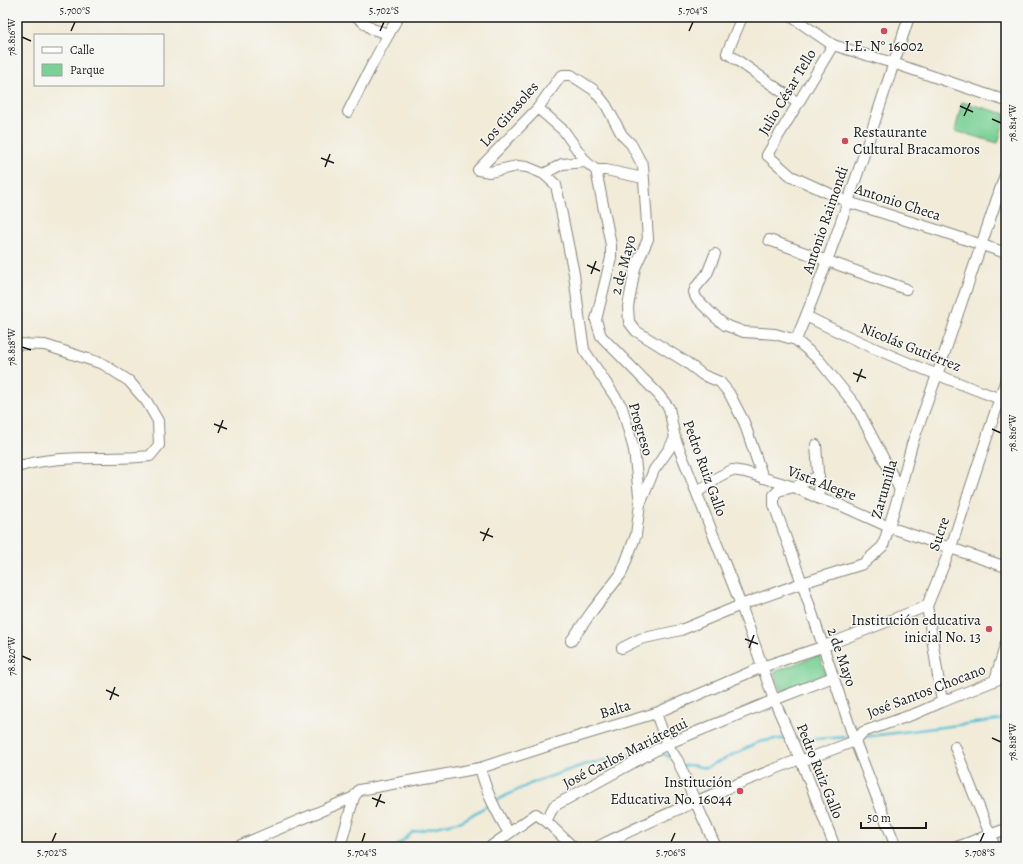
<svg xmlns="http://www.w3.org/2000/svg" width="1023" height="864" viewBox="0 0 1023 864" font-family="Alegreya,serif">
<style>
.green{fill:#7ad196;stroke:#4b7659}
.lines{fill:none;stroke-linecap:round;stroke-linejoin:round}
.stream{stroke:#56bfd3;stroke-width:2.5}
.minor-casing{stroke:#86847a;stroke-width:12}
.minor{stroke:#fff;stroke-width:10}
.ticks{fill:none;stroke:#1c1c1c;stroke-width:1.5}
.poi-dot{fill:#d1495b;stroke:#f6f6f2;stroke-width:1.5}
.labels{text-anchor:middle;stroke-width:3;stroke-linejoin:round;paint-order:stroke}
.poi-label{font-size:15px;fill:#1c1c1c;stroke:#f6f6f2;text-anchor:end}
.street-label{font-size:15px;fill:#1c1c1c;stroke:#f6f6f2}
.neatline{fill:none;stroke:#1c1c1c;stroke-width:1.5}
.ticks-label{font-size:10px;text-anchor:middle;fill:#1c1c1c}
</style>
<rect width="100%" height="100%" fill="#f6f6f2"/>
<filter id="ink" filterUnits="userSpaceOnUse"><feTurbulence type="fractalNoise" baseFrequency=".025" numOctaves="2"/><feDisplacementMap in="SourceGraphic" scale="8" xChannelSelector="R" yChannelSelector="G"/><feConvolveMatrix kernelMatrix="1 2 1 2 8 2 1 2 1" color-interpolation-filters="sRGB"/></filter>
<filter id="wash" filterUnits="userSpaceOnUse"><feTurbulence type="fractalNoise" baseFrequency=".012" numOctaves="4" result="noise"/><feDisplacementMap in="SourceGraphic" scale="16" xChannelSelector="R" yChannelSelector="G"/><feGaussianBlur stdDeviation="0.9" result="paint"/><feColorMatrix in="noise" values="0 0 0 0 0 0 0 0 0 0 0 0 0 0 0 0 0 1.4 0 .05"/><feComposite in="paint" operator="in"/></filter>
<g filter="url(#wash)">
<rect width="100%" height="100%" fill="#f1ebd8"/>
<g class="green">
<polygon points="962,102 1006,114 998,143 955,131"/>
<polygon points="819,655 826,675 781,692 774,672"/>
</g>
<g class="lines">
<g class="stream">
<polyline points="863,737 1006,719"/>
<polyline points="795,740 850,737"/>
<polyline points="658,752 668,756 671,759"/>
<polyline points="682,766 691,765 706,768 759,742 775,739 788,739"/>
<polyline points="495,801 532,783 583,765 643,752"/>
<polyline points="397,847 400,843 413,832 462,821 490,804"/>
</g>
</g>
</g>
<g filter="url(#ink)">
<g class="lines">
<g class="minor-casing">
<g id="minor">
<polyline points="357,17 372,29 389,34"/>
<polyline points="742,17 727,53 798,103"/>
<polyline points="792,17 833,45 893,63 1006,101"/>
<polyline points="833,45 767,155 791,176 848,202 937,230 1006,253"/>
<polyline points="538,108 564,131 586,162 596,170 611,245 611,258 596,320 601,336 658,394 669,408 675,438 741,605 774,700 804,768 835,847"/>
<polyline points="348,112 374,61 398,17"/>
<polyline points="586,162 562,164 544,174 527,167 517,166 490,172 478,170 538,108 560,77 563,75 571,75 594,90 606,105 622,135 631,144 643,166 648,239 635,268 628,307 629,322 636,331 686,362 703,375 720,382 729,393 744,422 763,478"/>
<polyline points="596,170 606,170 643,178"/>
<polyline points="544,174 556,185 574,274 579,316 584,350 622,407 634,450 640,504 636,535 621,574 593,610 571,641"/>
<polyline points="769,240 906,289"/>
<polyline points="715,254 707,274 696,287 694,292 696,298 715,317 725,325 744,332 775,334 796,340 819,360 856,406 900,490"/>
<path d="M806 316C871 349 938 376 1006 401"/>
<path d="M796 340C840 235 873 125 909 17"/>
<path d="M17 344 45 345 103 364 129 381 147 402 158 421 159 445 150 456C106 461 60 453 17 467"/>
<polyline points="816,445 820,499"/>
<polyline points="819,476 794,487 778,491 774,495 774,505 802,583 853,736 896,847"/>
<polyline points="698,492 718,477 732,470 745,472 794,487 820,499 840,505 889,527 1006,567"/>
<polyline points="641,502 654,470 669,449 675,438"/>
<polyline points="622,648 640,639 681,630 741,605 802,583 863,564 883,546 900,490 912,444 937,375 1006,172"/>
<polyline points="995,680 1006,643"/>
<polyline points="942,702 927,606 951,547 1006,379"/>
<polyline points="656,713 667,744 678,761 695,801 716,847"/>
<polyline points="955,747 995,847"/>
<path d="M480 768C487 793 495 810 509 833"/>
<polyline points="546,821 573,847"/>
<polyline points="236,847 354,797"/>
<polyline points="340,847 354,797 359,790 480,768 560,742 656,713 762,667 822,647 927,606"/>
<polyline points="490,847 536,814 546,821 554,806 667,744 774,700 833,677"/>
<path d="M597 847C663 814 731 786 800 759H807L855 741 863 732 917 713 942 702 1006 676"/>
<polyline points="957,847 1006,829"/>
</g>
</g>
<use href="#minor" class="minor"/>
</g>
</g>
<path class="ticks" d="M71 31 75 22M380 31 384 22M689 31 693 22M22 37 31 41M960 106 973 112M964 116 970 103M992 119 1001 123M321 158 334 163M325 167 330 154M587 265 600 271M591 274 596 261M22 347 31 350M853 373 866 378M857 382 862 369M214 424 227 429M992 429 1001 433M218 433 223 420M480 532 493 537M483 541 489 528M745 639 758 644M749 648 754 635M22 656 31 660M106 690 119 696M110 700 115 687M992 738 1001 742M372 798 385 803M376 807 381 794M52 842 56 833M362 842 365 833M671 842 675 833M980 842 984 833"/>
<g class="poi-dot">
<circle cx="884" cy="31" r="4"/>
<circle cx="845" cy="141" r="4"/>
<circle cx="989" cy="629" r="4"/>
<circle cx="740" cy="791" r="4"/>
</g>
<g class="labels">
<g class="poi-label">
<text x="884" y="51" text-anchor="middle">I.E. N° 16002</text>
<text x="853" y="137" text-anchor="start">Restaurante<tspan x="853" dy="17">Cultural Bracamoros</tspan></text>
<text x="981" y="625">Institución educativa<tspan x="981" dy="17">inicial No. 13</tspan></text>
<text x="732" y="787">Institución<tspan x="732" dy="17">Educativa No. 16044</tspan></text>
</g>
<g class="street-label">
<text transform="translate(787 92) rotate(-59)" y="5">Julio César Tello</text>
<text transform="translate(509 114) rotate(-49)" y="5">Los Girasoles</text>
<text transform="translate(898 202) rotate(18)" y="5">Antonio Checa</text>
<text transform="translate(825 220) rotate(-71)" y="5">Antonio Raimondi</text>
<text transform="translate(623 265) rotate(-75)" y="5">2 de Mayo</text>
<text transform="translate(911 347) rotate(22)" y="5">Nicolás Gutiérrez</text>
<text transform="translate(641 429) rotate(74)" y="5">Progreso</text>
<text transform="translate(705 468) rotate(70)" y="5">Pedro Ruiz Gallo</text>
<text transform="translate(822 483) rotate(21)" y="5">Vista Alegre</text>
<text transform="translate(884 489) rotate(-74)" y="5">Zarumilla</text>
<text transform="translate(939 534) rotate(-71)" y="5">Sucre</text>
<text transform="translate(842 657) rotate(71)" y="5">2 de Mayo</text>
<text transform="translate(926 691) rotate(-21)" y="5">José Santos Chocano</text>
<text transform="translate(615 709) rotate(-17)" y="5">Balta</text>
<text transform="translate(625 753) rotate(-27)" y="5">José Carlos Mariátegui</text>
<text transform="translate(820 771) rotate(68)" y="5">Pedro Ruiz Gallo</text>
</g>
</g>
<rect width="1023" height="864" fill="none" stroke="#f6f6f2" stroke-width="44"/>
<rect x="34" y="34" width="130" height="52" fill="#f6f6f2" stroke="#9f9f9c"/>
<rect x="42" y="47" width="20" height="6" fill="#ffffff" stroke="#9f9f9c"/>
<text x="70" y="54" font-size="12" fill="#1c1c1c">Calle</text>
<rect x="42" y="64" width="20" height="12" fill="#7ad196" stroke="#9f9f9c"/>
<text x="70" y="74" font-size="12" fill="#1c1c1c">Parque</text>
<path d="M861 822v6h65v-6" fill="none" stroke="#1c1c1c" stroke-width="2"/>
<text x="867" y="822" font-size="12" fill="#1c1c1c" stroke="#f6f6f2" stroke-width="3" paint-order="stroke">50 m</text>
<rect x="22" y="22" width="979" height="820" class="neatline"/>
<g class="ticks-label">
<text x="75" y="14">5.700°S</text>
<text x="384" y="14">5.702°S</text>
<text x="693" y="14">5.704°S</text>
<text transform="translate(11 37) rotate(-90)" y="4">78.816°W</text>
<text transform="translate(1012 123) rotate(-90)" y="4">78.814°W</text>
<text transform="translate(11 347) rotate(-90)" y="4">78.818°W</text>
<text transform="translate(1012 433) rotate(-90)" y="4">78.816°W</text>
<text transform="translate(11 656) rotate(-90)" y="4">78.820°W</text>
<text transform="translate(1012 742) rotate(-90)" y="4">78.818°W</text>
<text x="52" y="856">5.702°S</text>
<text x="362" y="856">5.704°S</text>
<text x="671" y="856">5.706°S</text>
<text x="980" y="856">5.708°S</text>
</g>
</svg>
